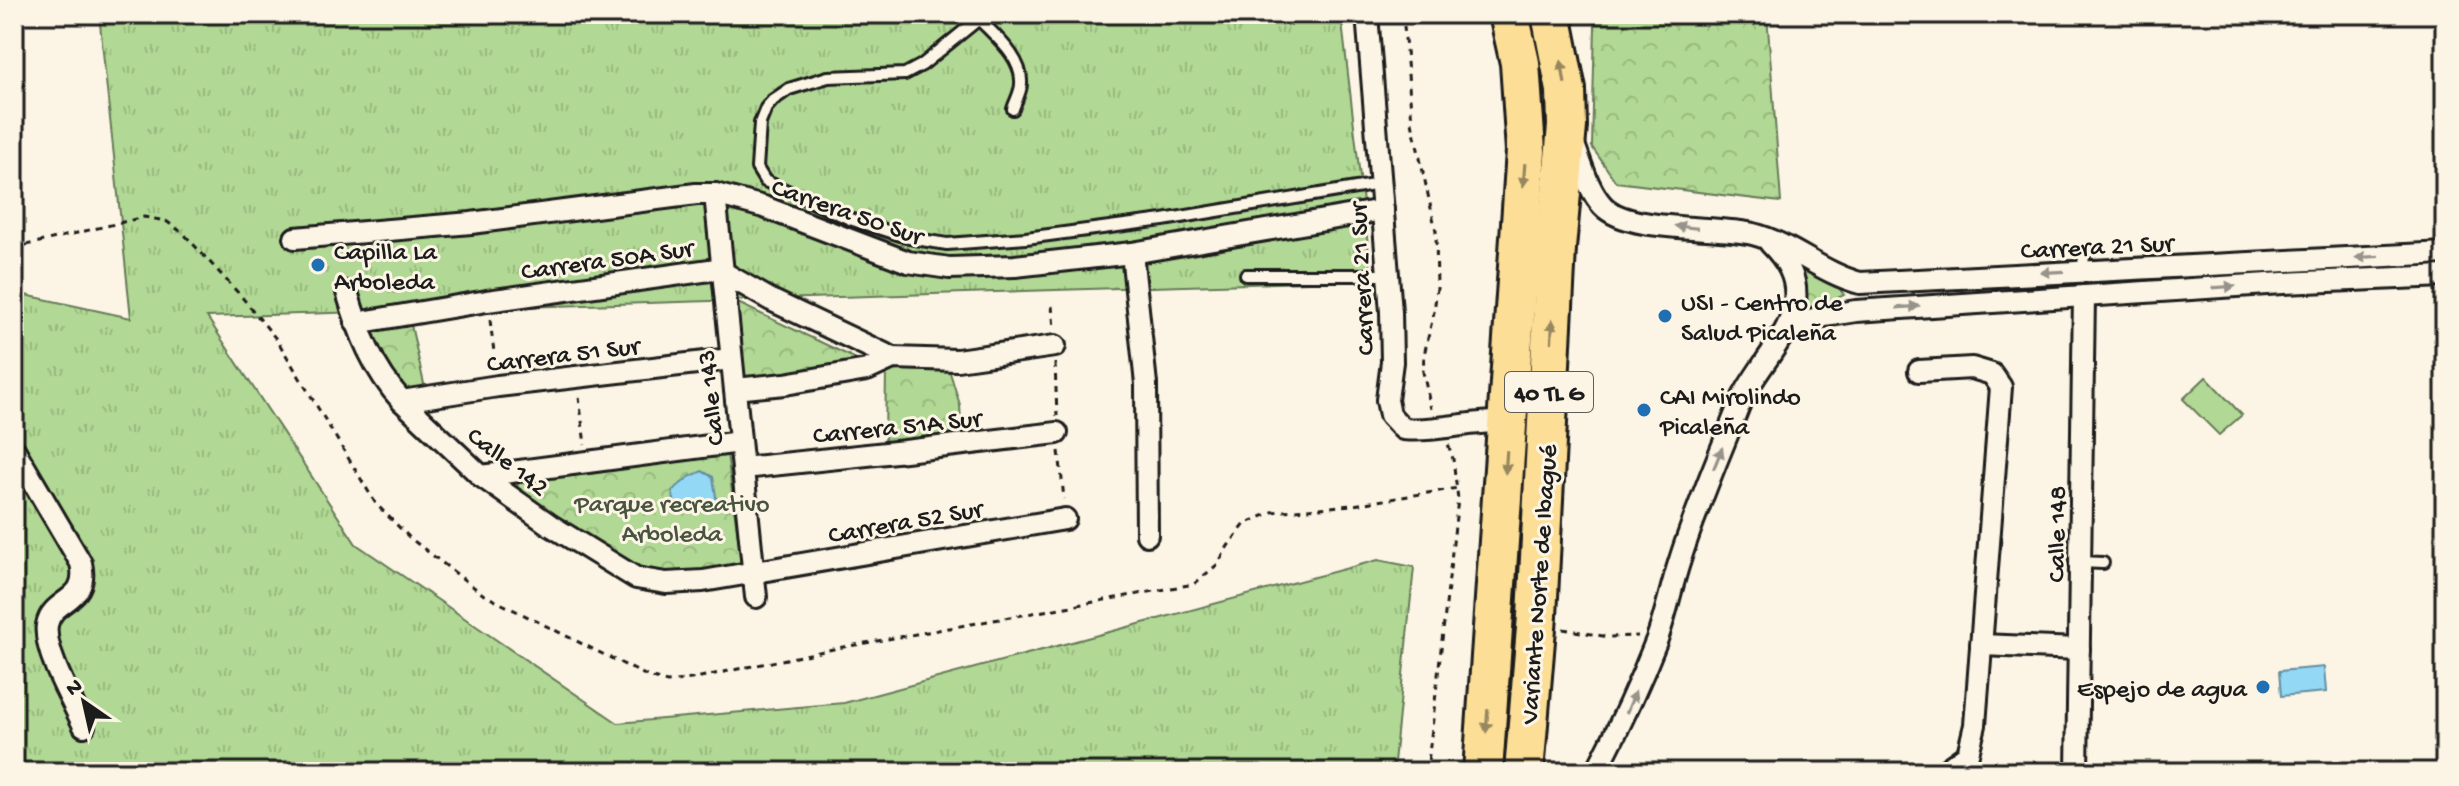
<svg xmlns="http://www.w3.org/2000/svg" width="2459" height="786" viewBox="0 0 2459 786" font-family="'Gochi Hand',sans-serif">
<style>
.grass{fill:url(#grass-tufts);stroke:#667a58;stroke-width:2}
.forest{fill:url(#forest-crowns);stroke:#667a58;stroke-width:2}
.pitch{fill:#b1d894;stroke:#667a58;stroke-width:2}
.water{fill:#93d8f5;stroke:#638d9e;stroke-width:2}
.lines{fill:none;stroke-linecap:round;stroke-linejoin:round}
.lane-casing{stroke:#1c1c1c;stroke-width:16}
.street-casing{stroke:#1c1c1c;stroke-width:26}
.highway-casing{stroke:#1c1c1c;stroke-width:44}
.path{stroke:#1c1c1c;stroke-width:3;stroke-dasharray:6 6;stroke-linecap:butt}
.lane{stroke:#fcf5e5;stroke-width:10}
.street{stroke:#fcf5e5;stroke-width:20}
.highway{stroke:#fcde96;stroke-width:38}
.oneway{fill:#97875f}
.oneway2{fill:#97938b}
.poi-dot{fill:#1f6fb2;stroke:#fcf5e5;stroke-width:3}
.labels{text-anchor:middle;stroke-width:6;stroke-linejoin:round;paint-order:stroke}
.shield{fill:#fcf5e5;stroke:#5f5d58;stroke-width:2}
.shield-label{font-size:24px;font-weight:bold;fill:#1c1c1c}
.street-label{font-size:26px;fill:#1c1c1c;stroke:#fcf5e5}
.poi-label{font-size:26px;fill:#1c1c1c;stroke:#fcf5e5;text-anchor:start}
.park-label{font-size:26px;fill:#495440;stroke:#fcf5e5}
</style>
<defs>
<pattern id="grass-tufts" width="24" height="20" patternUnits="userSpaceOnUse" patternTransform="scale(2)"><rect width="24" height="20" fill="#b1d894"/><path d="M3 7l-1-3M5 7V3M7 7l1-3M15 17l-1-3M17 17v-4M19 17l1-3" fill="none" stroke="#98b97f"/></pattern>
<pattern id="forest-crowns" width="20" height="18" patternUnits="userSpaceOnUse" patternTransform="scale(2)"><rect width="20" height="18" fill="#b1d894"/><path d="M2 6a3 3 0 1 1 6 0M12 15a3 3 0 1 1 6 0" fill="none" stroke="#98b97f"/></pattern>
</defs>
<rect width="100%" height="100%" fill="#fcf5e5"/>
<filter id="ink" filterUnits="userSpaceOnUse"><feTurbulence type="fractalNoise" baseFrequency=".0125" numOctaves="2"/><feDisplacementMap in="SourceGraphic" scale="16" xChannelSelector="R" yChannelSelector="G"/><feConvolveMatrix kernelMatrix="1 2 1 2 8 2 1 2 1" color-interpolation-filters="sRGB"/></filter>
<g filter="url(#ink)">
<polygon class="grass" points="99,14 1341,14 1372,280 207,317 356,544 618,723 844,703 1378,560 1414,567 1393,772 20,772 16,293 131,318"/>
<g class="forest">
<polygon points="1592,14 1767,14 1781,202 1616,182 1592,147 1595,25"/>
<polygon points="1797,264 1836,284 1844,295 1797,318"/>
<polygon points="723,296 869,365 734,381"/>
<polygon points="411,325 426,393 403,392 378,364 369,331"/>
<polygon points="948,366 960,405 962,437 885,444 886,369"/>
<polygon points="727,453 742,569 663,572 630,568 514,496 519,481 590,474"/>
</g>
<polygon class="pitch" points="2206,377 2242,415 2219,435 2183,399"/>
<g class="water">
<polygon points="702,471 713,477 717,503 676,509 672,491 689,477"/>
<polygon points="2324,667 2326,692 2281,696 2279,671"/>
</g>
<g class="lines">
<g class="lane-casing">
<g id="lane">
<polyline points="985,14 922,65 905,74 828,77 789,89 773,100 766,108 760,123 757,168 765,181 850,219 909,238 947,244 1026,238 1163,220 1380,184"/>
<path d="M979 19C995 36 1023 58 1021 84 1021 92 1015 102 1013 109"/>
<polyline points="2083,271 2084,251"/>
<polyline points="1246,275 1388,275"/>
<polyline points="2080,562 2103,563"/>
</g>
</g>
<g class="street-casing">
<g id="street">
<path d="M1367 14 1391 312 1392 362 1387 400 1390 415 1403 429C1439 432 1473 420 1509 422"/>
<path d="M1574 145C1582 165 1588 190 1603 206 1629 233 1716 225 1753 234 1792 244 1821 273 1860 283L2445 253"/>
<polyline points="715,194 756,597"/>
<polyline points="295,238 471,223 696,194 715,194 764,207 908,262 949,268 1015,266 1132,253 1383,210"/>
<polyline points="1132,253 1146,384 1147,535"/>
<path d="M347 292C359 333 373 369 402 401L481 476 550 525 636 578 666 583 703 581 1065 519"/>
<polyline points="356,323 487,301 717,269 771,300 893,358"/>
<polyline points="1780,337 1818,317 1856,311 2283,283 2445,276"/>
<polyline points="1919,371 1972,368 1992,374 2001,387 1975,725 1968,754 1943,772"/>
<polyline points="735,389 785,384 867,370 893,358 957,360 1055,346"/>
<polyline points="402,401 498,386 731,359"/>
<path d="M14 449 81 563C90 603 52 597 47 625 43 651 73 702 84 726"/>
<polyline points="743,468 905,451 1057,433"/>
<polyline points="481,476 740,442"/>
<polyline points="1981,645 2079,649"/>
<path d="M1596 772C1619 728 1639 685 1657 639 1666 614 1671 588 1679 563 1696 508 1719 456 1740 403 1755 369 1789 339 1795 302 1798 277 1786 259 1770 243"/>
<polyline points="2077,772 2084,296"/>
</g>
</g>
<g class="highway-casing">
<g id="highway">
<polyline points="1483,772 1526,151 1520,63 1509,14"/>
<polyline points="1524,772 1537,616 1556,248 1567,126 1566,90 1551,14"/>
</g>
</g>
<g class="path">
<polyline points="1403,14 1412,122 1436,231 1437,288 1434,312 1424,355 1423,372 1431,409"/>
<polyline points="14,248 144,217 166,221 183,233 241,296 277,340 376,504 410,538 484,595 649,677 667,682 691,679 838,648 1194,584 1218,564 1228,546 1245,524 1272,512 1353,505 1458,488"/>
<polyline points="1052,306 1054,328"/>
<polyline points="490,320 496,368"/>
<polyline points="1055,363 1057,416"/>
<polyline points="579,397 585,445"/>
<polyline points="1059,451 1064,499"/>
<polyline points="1563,629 1609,637 1638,636"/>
<polyline points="1427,772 1458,499 1453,459 1448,444"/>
</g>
<use href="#lane" class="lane"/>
<use href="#street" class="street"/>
<use href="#highway" class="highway"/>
</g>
<defs><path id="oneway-solid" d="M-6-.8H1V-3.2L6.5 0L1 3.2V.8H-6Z" transform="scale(2)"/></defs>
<g class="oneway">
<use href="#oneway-solid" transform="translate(1563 72) rotate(-99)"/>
<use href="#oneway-solid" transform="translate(1524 175) rotate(94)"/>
<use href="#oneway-solid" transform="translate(1552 331) rotate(-87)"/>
<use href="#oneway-solid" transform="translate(1506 462) rotate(94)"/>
<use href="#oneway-solid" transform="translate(1487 721) rotate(94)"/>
</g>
<g class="oneway2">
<use href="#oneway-solid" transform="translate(1686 227) rotate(-173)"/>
<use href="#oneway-solid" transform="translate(2367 257) rotate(177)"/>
<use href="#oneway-solid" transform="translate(2052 272) rotate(177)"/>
<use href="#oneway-solid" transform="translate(2224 287) rotate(-4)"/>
<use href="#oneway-solid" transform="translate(1908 307) rotate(-4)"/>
<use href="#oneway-solid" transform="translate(1718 458) rotate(-68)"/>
<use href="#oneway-solid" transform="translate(1631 702) rotate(-67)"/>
</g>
</g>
<g class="poi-dot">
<circle cx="318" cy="265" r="8"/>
<circle cx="1665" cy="316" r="8"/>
<circle cx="1644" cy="410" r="8"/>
<circle cx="2263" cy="687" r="8"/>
</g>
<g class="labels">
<rect class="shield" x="1505" y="372" width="88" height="40" rx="6"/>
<g class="shield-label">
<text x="1549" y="400">40 TL G</text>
</g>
<g class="street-label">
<text transform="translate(848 210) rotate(19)" y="9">Carrera 50 Sur</text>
<text transform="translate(2097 245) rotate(-3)" y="9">Carrera 21 Sur</text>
<text transform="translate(607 258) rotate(-8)" y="9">Carrera 50A Sur</text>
<text transform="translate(1360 279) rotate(-93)" y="9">Carrera 21 Sur</text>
<text transform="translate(563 353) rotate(-7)" y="9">Carrera 51 Sur</text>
<text transform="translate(709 398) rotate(-96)" y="9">Calle 143</text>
<text transform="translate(897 425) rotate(-6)" y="9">Carrera 51A Sur</text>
<text transform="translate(509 460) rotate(38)" y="9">Calle 142</text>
<text transform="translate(905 520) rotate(-10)" y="9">Carrera 52 Sur</text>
<text transform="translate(2055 534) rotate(-89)" y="9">Calle 148</text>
<text transform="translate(1537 584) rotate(-86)" y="9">Variante Norte de Ibagué</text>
</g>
<g class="poi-label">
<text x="334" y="259">Capilla La<tspan x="334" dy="30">Arboleda</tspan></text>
<text x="1681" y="310">USI - Centro de<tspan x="1681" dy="30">Salud Picaleña</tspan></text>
<text x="1660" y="404">CAI Mirolindo<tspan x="1660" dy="30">Picaleña</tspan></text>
<text x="2247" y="696" text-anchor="end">Espejo de agua</text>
</g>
<g class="park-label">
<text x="672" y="511">Parque recreativo<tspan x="672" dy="30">Arboleda</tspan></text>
</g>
</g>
<rect width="2459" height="786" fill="none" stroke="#fcf5e5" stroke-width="48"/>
<rect x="24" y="24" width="2411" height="738" fill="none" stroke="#1c1c1c" stroke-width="3" filter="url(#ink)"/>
<g transform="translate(84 702) rotate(326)" stroke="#fcf5e5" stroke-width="6" paint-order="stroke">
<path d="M0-6L14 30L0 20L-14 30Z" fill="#1c1c1c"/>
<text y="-12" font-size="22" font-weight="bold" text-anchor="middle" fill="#1c1c1c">N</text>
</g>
</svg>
